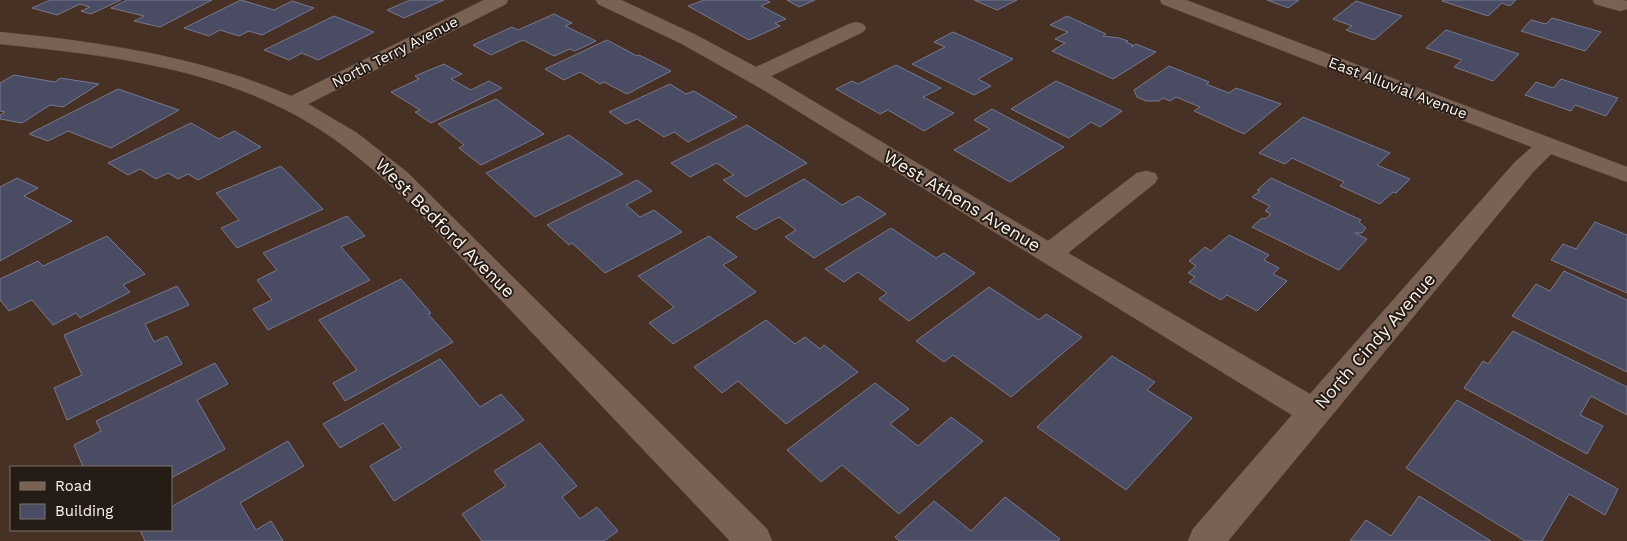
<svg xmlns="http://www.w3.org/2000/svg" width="1627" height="541" viewBox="0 0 1627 541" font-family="'Work Sans',sans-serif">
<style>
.building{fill:#4a4c63;stroke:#767890}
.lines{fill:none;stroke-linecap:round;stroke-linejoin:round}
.minor-casing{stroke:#5e4d42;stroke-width:1}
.minor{fill:#796253;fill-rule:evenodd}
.labels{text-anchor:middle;stroke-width:4;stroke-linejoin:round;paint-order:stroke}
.far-street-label{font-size:15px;fill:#fdf2eb;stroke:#251c16}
.street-label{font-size:18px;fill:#fdf2eb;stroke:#251c16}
</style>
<rect width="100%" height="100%" fill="#463124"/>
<g class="building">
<polygon points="50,0 121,0 91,14 81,11 90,7 80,4 57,15 32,8"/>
<polygon points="127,0 212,0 160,27 134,21 144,16 111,8"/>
<polygon points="241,0 274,10 292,1 314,8 262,35 249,31 239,36 220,30 209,36 184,28"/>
<polygon points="410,0 444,0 404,18 387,10"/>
<polygon points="704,0 765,0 770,2 761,6 786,19 775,23 780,26 749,40 688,6"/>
<polygon points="787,0 815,0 799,7"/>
<polygon points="974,0 1017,0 997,10"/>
<polygon points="1267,0 1299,0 1288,8"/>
<polygon points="1443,0 1516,0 1510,6 1502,3 1488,16 1442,1"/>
<polygon points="1356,1 1402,16 1374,40 1346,30 1352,26 1333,19"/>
<polygon points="554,14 572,23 565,26 596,41 575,51 570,49 554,56 523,40 491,55 473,45 512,27 518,30"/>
<polygon points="334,16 374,32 318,60 302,53 289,60 264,50"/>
<polygon points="1067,16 1106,34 1103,36 1119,38 1128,41 1126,42 1133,45 1131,47 1136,44 1156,52 1113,79 1052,51 1065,43 1055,39 1068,32 1050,25"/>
<polygon points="1552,18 1601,32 1585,51 1521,31 1531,20 1546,24"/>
<polygon points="1446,30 1519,54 1493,81 1454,67 1462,60 1426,48"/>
<polygon points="953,32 1013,59 978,79 991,86 974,95 912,64 945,47 934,42"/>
<polygon points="607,40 637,56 639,55 671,71 627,94 604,82 600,84 580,72 564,80 545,69"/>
<polygon points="444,64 462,74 451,79 471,90 489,81 502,88 431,123 415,112 420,110 391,92 419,79 415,76"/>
<polygon points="896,65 941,88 923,97 954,113 924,131 888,110 880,114 836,89 852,81 858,84"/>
<polygon points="1169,66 1209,82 1206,84 1229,93 1236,88 1281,104 1244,134 1194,111 1200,107 1176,97 1170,101 1163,98 1159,101 1146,101 1137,97 1134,90"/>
<polygon points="14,75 55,82 60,78 99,84 63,107 50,105 22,123 0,119 0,115 5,112 0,111 0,83"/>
<polygon points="1561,79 1618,98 1606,116 1575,105 1571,111 1525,95 1536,82 1553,88"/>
<polygon points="1056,81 1122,111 1100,127 1091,122 1069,138 1011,109"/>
<polygon points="670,84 686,94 694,91 737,117 688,142 674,132 664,137 637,119 626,124 609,112"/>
<polygon points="118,89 179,110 111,148 68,131 48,141 29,134"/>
<polygon points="496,99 544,134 481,165 459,148 464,145 438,124"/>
<polygon points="992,109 1064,147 1010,182 954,150 990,129 974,120"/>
<polygon points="1303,117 1390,153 1377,165 1410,179 1396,193 1393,192 1380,204 1340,186 1344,182 1292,158 1285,164 1259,153"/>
<polygon points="191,123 219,139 234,131 261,147 198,180 188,174 178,179 168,173 156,179 140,169 128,175 108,163"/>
<polygon points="747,125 807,163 746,197 723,180 734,175 717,163 690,177 671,163"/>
<polygon points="569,135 623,174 535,217 486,173"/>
<polygon points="281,166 323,209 237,248 221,228 239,220 216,193"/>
<polygon points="17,178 38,188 24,196 72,221 0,261 0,187"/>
<polygon points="1271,178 1361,220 1359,222 1366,228 1362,233 1355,233 1367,239 1339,270 1252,227 1262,218 1265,219 1271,214 1265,211 1270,206 1252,197 1260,191 1257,190"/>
<polygon points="804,179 842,205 858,196 886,214 814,258 785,237 796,230 779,217 755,230 736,217"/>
<polygon points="637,180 652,191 626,205 640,217 654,210 682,232 605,273 572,243 569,245 547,225"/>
<polygon points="347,216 365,236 341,247 370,280 268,330 253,309 272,300 257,280 277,270 263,253"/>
<polygon points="1595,222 1627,235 1627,293 1551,260 1563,244 1576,249"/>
<polygon points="891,228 936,258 944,253 975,273 909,321 879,299 887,293 858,272 844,282 825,269"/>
<polygon points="1229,235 1269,255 1264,260 1279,268 1273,274 1287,281 1257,311 1227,295 1221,300 1189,282 1195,277 1188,273 1196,266 1189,261 1205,247 1211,251"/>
<polygon points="107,236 145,274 123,285 130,292 80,318 76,313 53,325 32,300 9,311 0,300 0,279 38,261 43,266"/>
<polygon points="709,236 737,257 723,265 756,292 673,344 649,323 674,307 638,276"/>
<polygon points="1564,271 1627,300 1627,372 1512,316 1536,284 1550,291"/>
<polygon points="401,279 431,313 428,314 453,342 345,401 333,383 357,370 319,320"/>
<polygon points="177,286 189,305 145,324 154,342 167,336 182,364 67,420 54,388 82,375 64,335"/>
<polygon points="989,287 1039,320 1046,314 1082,337 1011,397 953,355 944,362 916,341"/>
<polygon points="766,320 795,344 805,337 820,349 824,345 858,372 786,424 738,381 722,393 694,367"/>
<polygon points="1513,331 1627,387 1627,415 1591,396 1580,415 1603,426 1587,454 1464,388 1483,361 1488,364"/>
<polygon points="1112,356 1155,382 1147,390 1192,418 1126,490 1037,427"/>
<polygon points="440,359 480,407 501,394 524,420 394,501 370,466 401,448 383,423 340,448 323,424"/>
<polygon points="215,363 228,384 197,400 225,449 171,478 171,467 83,467 74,445 101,431 96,421"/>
<polygon points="875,383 909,409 890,424 918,446 951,417 983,441 899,514 842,465 821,482 787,450"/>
<polygon points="1457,400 1618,489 1605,515 1569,494 1542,541 1525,541 1406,468"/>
<polygon points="288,441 304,466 240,503 256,530 271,521 283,541 145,541 140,530 171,530 171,507"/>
<polygon points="540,443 577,486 562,497 580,519 597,507 618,531 604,541 482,541 462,514 506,486 494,471"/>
<polygon points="1419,496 1491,541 1350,541 1366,520 1391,536"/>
<polygon points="1005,497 1060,539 1058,541 899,541 895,537 934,501 971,531"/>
</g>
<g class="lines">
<g class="minor-casing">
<g id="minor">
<path d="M484 0H508L506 4 308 104 357 133 407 172 767 529 772 541H730C654 461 578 381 502 301 435 231 373 154 286 110 197 65 97 54 0 44V32C100 42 198 56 291 96Z"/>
<polygon points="596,0 621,0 696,35 756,67 849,24 856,22 863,24 866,28 863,32 771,76 1048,241 1137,173 1146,171 1155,173 1158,178 1155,183 1068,253 1310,394 1515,162 1532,147 1162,4 1160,0 1186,0 1627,167 1627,182 1551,154 1533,172 1228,541 1188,541 1193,529 1292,415 762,89 682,44 598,4"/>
<polygon points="1593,0 1623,0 1627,1 1627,9 1620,11 1595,4"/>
</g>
</g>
<use href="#minor" class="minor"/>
</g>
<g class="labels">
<g class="far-street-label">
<text transform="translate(395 52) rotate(-27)" y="5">North Terry Avenue</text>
<text transform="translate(1398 88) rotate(21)" y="5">East Alluvial Avenue</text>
</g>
<g class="street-label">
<text transform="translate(962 201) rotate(31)" y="6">West Athens Avenue</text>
<text transform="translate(445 228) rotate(45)" y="6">West Bedford Avenue</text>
<text transform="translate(1375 341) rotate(-49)" y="6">North Cindy Avenue</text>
</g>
</g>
<rect x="10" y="466" width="162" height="65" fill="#251c16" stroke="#7b726b"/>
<rect x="20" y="482" width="25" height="8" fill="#796253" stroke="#7b726b"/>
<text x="55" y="491" font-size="15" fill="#fdf2eb">Road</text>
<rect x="20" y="504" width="25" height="15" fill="#4a4c63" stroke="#7b726b"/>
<text x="55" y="516" font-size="15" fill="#fdf2eb">Building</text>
</svg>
